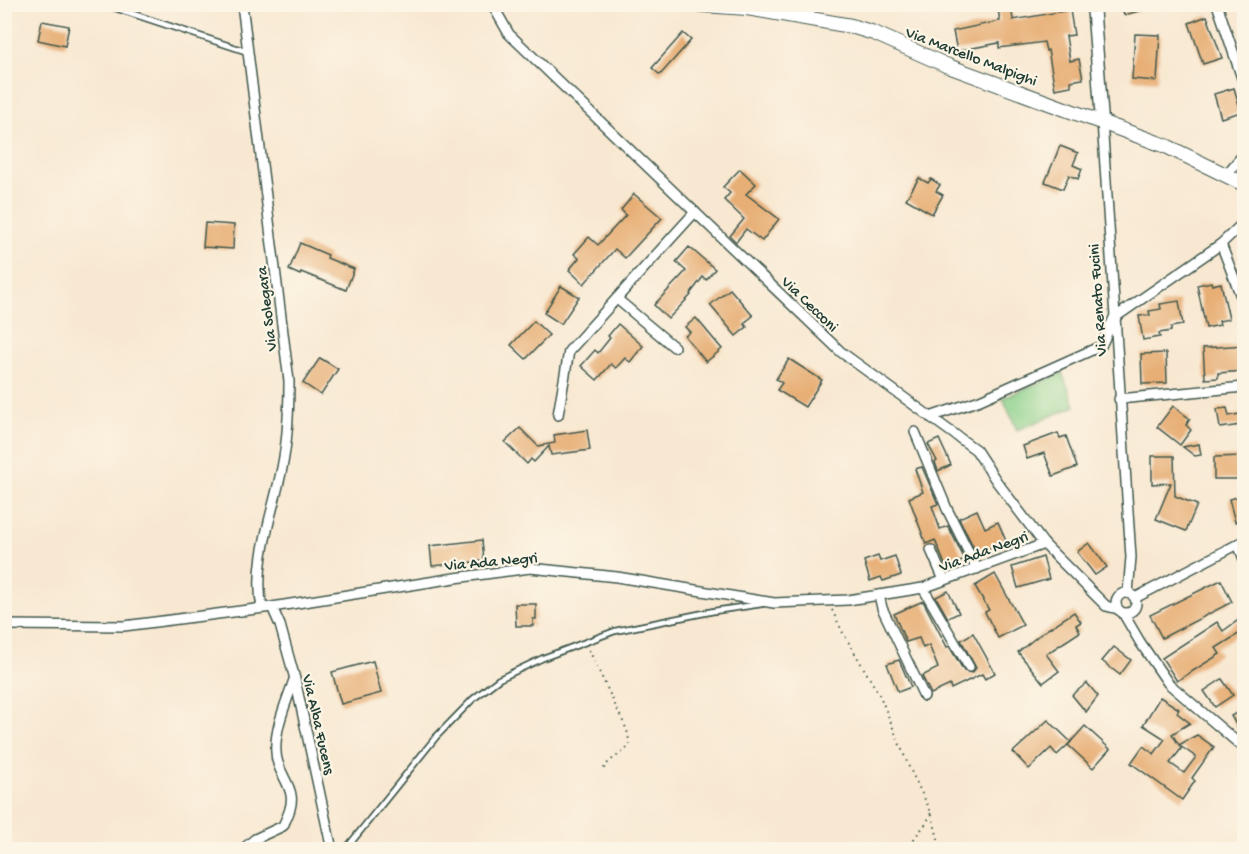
<svg xmlns="http://www.w3.org/2000/svg" width="1249" height="854" viewBox="0 0 1249 854" font-family="'Gochi Hand',sans-serif">
<style>
.park{fill:#89d08a;stroke:#54865f;stroke-width:1.5}
.building{fill:#e7af76;fill-rule:evenodd}
.lines{fill:none;stroke-linecap:round;stroke-linejoin:round}
.service-casing{stroke:#40574c;stroke-width:8}
.minor-casing{stroke:#40574c;stroke-width:12}
.tertiary-casing{stroke:#40574c;stroke-width:15}
.secondary-casing{stroke:#40574c;stroke-width:16}
.path{stroke:#40574c;stroke-width:2;stroke-dasharray:1.5 4.5;stroke-linecap:butt}
.service{stroke:#fff;stroke-width:4.5}
.minor{stroke:#fff;stroke-width:9}
.tertiary{stroke:#fff;stroke-width:12}
.secondary{stroke:#fff;stroke-width:14}
.labels{text-anchor:middle;stroke-width:4.5;stroke-linejoin:round;paint-order:stroke}
.street-label{font-size:16px;fill:#1f3d34;stroke:#fcf5e5}
</style>
<rect width="100%" height="100%" fill="#fcf5e5"/>
<filter id="ink" filterUnits="userSpaceOnUse"><feTurbulence type="fractalNoise" baseFrequency=".0167" numOctaves="2"/><feDisplacementMap in="SourceGraphic" scale="12" xChannelSelector="R" yChannelSelector="G"/><feConvolveMatrix kernelMatrix="1 2 1 2 8 2 1 2 1" color-interpolation-filters="sRGB"/></filter>
<filter id="wash" filterUnits="userSpaceOnUse"><feTurbulence type="fractalNoise" baseFrequency=".008" numOctaves="4" result="noise"/><feDisplacementMap in="SourceGraphic" scale="24" xChannelSelector="R" yChannelSelector="G"/><feGaussianBlur stdDeviation="1.35" result="paint"/><feColorMatrix in="noise" values="0 0 0 0 0 0 0 0 0 0 0 0 0 0 0 0 0 1.4 0 .05"/><feComposite in="paint" operator="in"/></filter>
<g filter="url(#wash)">
<rect width="100%" height="100%" fill="#f8e8d1"/>
<polygon class="park" points="1062,373 1075,406 1017,430 1003,398"/>
<g id="blocks">
<g class="building">
<polygon points="997,4 1011,4 1013,20 1070,10 1074,35 1066,36 1070,61 1079,59 1083,79 1071,81 1071,86 1055,89 1048,50 1046,51 1044,42 999,48 999,43 957,51 953,31 1000,21"/>
<polygon points="1121,4 1151,4 1151,8 1124,15"/>
<polygon points="1207,16 1222,58 1203,64 1189,23"/>
<polygon points="42,21 69,26 65,46 38,40"/>
<polygon points="683,33 691,40 660,75 652,68"/>
<polygon points="1135,34 1160,35 1157,81 1132,79"/>
<polygon points="1234,88 1241,112 1221,118 1214,94"/>
<polygon points="1060,146 1078,153 1073,165 1082,169 1078,179 1069,175 1063,189 1045,182"/>
<polygon points="740,169 756,184 746,194 779,219 762,241 746,229 736,242 730,236 744,219 724,200 730,193 723,187"/>
<polygon points="919,178 928,183 931,179 940,185 936,191 943,195 932,214 906,199"/>
<polygon points="634,194 662,218 625,258 615,249 584,284 569,270 579,258 574,254 589,237 598,245 626,215 621,210"/>
<polygon points="205,223 234,225 233,249 203,247"/>
<polygon points="300,243 328,255 327,258 354,269 346,290 301,272 300,275 289,270"/>
<polygon points="689,247 715,269 706,280 703,277 690,294 691,295 668,319 654,305 686,271 676,262"/>
<polygon points="1211,282 1212,285 1221,283 1229,319 1219,321 1220,325 1206,328 1197,285"/>
<polygon points="561,286 579,297 561,324 544,313"/>
<polygon points="730,289 753,316 744,323 747,327 736,336 710,305"/>
<polygon points="1179,301 1183,325 1171,327 1171,331 1159,333 1160,337 1143,340 1139,316 1150,315 1149,311 1161,309 1160,304"/>
<polygon points="696,318 722,349 706,362 685,336 690,332 685,327"/>
<polygon points="534,321 549,335 526,359 511,345"/>
<polygon points="618,324 643,346 630,362 625,358 616,368 611,364 597,380 581,366 595,350 598,353 610,338 608,336"/>
<polygon points="1245,345 1245,371 1218,373 1218,378 1205,379 1203,348"/>
<polygon points="1166,353 1167,383 1142,384 1141,354"/>
<polygon points="320,358 338,369 321,395 303,383"/>
<polygon points="789,359 822,380 805,407 777,390 782,383 776,379"/>
<polygon points="1173,406 1190,419 1186,425 1191,430 1180,445 1157,427"/>
<polygon points="1227,408 1229,416 1240,414 1241,425 1220,428 1217,409"/>
<polygon points="520,428 538,446 555,443 554,435 587,430 590,450 551,455 549,446 534,462 531,459 527,464 505,442"/>
<polygon points="1058,433 1060,438 1066,436 1077,467 1053,476 1044,453 1027,459 1023,446"/>
<polygon points="939,439 951,465 938,471 935,462 937,461 928,444"/>
<polygon points="1199,444 1201,455 1195,456 1183,447"/>
<polygon points="1152,456 1174,456 1175,496 1197,505 1186,531 1156,519 1171,483 1152,484"/>
<polygon points="1245,456 1245,479 1214,479 1214,457"/>
<polygon points="922,467 938,504 932,506 940,529 948,526 965,560 946,567 935,540 926,544 909,498 923,492 915,469"/>
<polygon points="1245,495 1245,519 1235,522 1229,499"/>
<polygon points="977,510 985,528 998,522 1006,541 977,554 959,518"/>
<polygon points="482,540 484,561 432,566 430,546"/>
<polygon points="1089,543 1107,567 1095,575 1077,552"/>
<polygon points="878,556 880,561 895,556 901,575 883,581 881,577 870,581 864,561"/>
<polygon points="1043,557 1049,579 1018,588 1012,567"/>
<polygon points="995,574 1023,625 998,638 985,612 989,610 975,586"/>
<polygon points="1221,580 1232,602 1162,638 1150,615"/>
<polygon points="948,591 959,613 948,618 936,597"/>
<polygon points="923,601 947,647 949,646 964,671 972,673 976,668 961,640 973,633 995,673 985,679 982,674 951,689 950,685 931,694 922,676 938,668 929,645 923,648 919,638 906,642 894,614"/>
<polygon points="515,604 536,604 536,619 533,619 533,626 516,626"/>
<polygon points="1074,612 1081,622 1076,625 1080,632 1046,654 1059,671 1043,683 1018,652 1043,632"/>
<polygon points="1240,619 1245,630 1216,648 1220,654 1177,681 1162,658 1217,622 1223,631"/>
<polygon points="1114,647 1131,660 1120,675 1102,661"/>
<polygon points="899,660 911,687 898,692 887,664"/>
<polygon points="373,661 381,693 341,704 332,672"/>
<polygon points="1222,679 1233,695 1215,707 1204,691"/>
<polygon points="1087,683 1098,696 1086,712 1072,695"/>
<path d="M1160 697 1179 709 1177 713 1190 723 1172 734 1179 745 1197 735 1214 747 1192 778 1195 781 1182 800 1131 763 1143 746 1154 754 1165 739 1143 725ZM1180 746 1196 757 1184 773 1170 763 1181 749Z"/>
<polygon points="1245,708 1245,724 1238,728 1231,716"/>
<polygon points="1048,720 1071,742 1057,755 1051,748 1029,769 1013,752"/>
<polygon points="1085,726 1110,749 1093,768 1068,745"/>
</g>
</g>
</g>
<g filter="url(#ink)">
<use href="#blocks" fill-opacity="0" stroke="#40574c" stroke-width="1.5"/>
<g class="lines">
<g class="service-casing">
<g id="service">
<polyline points="103,4 248,52"/>
<polyline points="345,850 436,737 473,699 499,679 543,658 615,631 714,611 762,604"/>
</g>
</g>
<g class="minor-casing">
<g id="minor">
<path d="M242 4 289 381C289 410 288 439 282 468 273 513 253 562 262 608"/>
<polyline points="492,4 509,34 841,352 976,450 997,482 1044,544 1106,606 1118,609"/>
<polyline points="1217,4 1244,84"/>
<polyline points="1102,121 1131,557 1128,593"/>
<polyline points="1225,176 1244,154"/>
<polyline points="1221,244 1244,304"/>
<polyline points="617,299 674,347"/>
<polyline points="1119,399 1244,387"/>
<polyline points="558,415 569,351 695,212"/>
<polyline points="930,417 980,400 1101,346 1114,318 1221,244 1244,222"/>
<polyline points="915,432 947,509 977,569"/>
<polyline points="1238,544 1244,559"/>
<polyline points="931,550 944,580"/>
<polyline points="923,588 969,667"/>
<circle cx="1126" cy="603" r="10"/>
<polyline points="879,595 882,608 924,696"/>
<polyline points="1135,598 1244,541"/>
<polyline points="272,607 280,625 295,679 332,850"/>
<polyline points="1123,613 1140,642 1168,683 1244,748"/>
<polyline points="4,625 124,626 272,607 455,578 530,568 617,577 774,603 848,600 923,588 1044,544"/>
<path d="M242 850 255 839 283 826C287 817 293 806 291 795 289 781 276 769 276 752 274 730 287 700 294 680"/>
</g>
</g>
<g class="tertiary-casing">
<polyline id="tertiary" points="1093,4 1102,121"/>
</g>
<g class="secondary-casing">
<polyline id="secondary" points="688,4 747,8 851,26 874,33 948,66 1166,146 1244,184"/>
</g>
<g class="path">
<polyline points="832,610 842,631 880,696 909,767 931,812 941,850"/>
<path d="M589 650 627 730 630 745C620 757 611 756 603 770"/>
<path d="M908 850C914 834 927 827 931 812"/>
</g>
<use href="#service" class="service"/>
<use href="#minor" class="minor"/>
<use href="#tertiary" class="tertiary"/>
<use href="#secondary" class="secondary"/>
</g>
</g>
<g class="labels">
<g class="street-label">
<text transform="translate(972 55) rotate(21)" y="6">Via Marcello Malpighi</text>
<text transform="translate(1096 300) rotate(-94)" y="6">Via Renato Fucini</text>
<text transform="translate(811 303) rotate(44)" y="6">Via Cecconi</text>
<text transform="translate(265 309) rotate(-97)" y="6">Via Solegara</text>
<text transform="translate(983 550) rotate(-20)" y="6">Via Ada Negri</text>
<text transform="translate(491 560) rotate(-5)" y="6">Via Ada Negri</text>
<text transform="translate(320 724) rotate(77)" y="6">Via Alba Fucens</text>
</g>
</g>
<rect width="1249" height="854" fill="none" stroke="#fcf5e5" stroke-width="24"/>
</svg>
